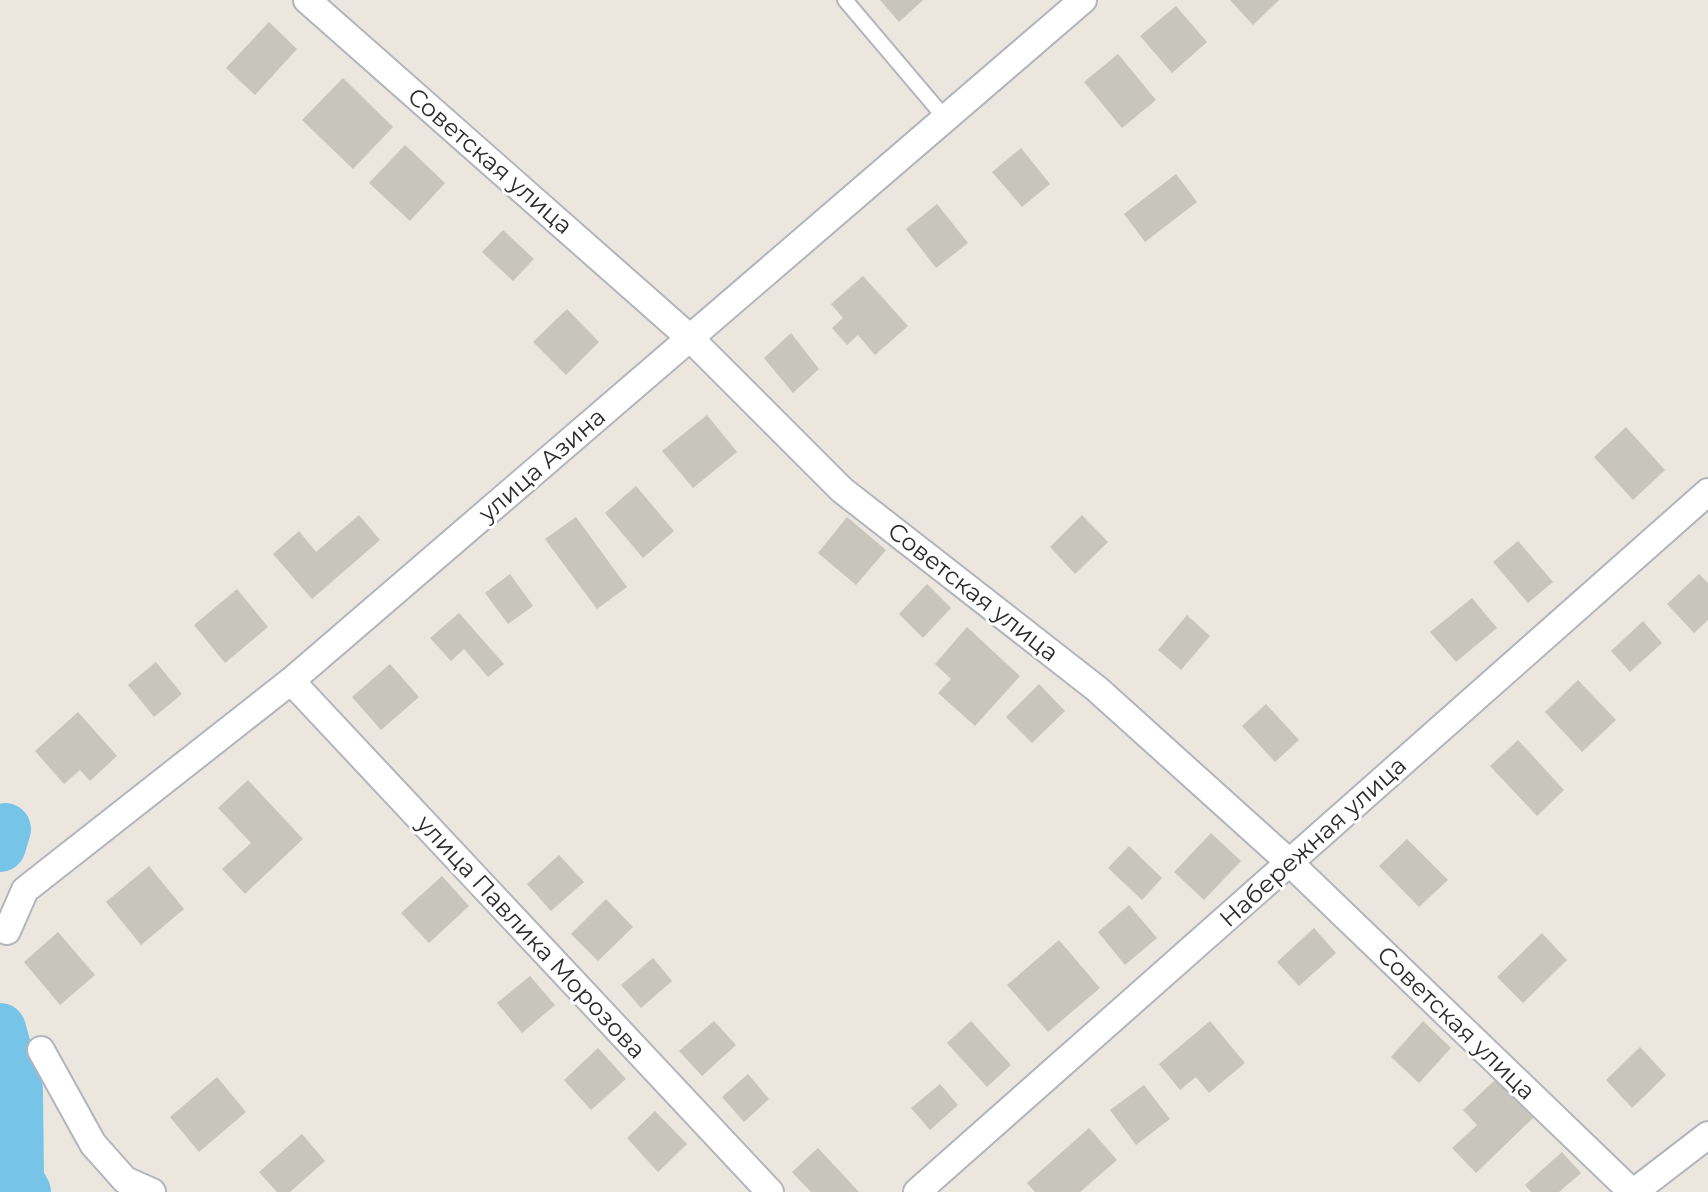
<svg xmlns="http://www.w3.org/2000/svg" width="1708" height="1192" viewBox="0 0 1708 1192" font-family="Montserrat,sans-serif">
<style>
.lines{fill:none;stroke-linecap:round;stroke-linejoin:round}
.river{stroke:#77c4e9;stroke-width:52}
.building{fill:#c8c5bd}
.lane-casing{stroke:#b2b4be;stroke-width:18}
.street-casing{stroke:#b2b4be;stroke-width:30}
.lane{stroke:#fff;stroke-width:14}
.street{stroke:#fff;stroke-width:26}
.labels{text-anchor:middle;stroke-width:6;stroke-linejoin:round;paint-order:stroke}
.street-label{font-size:24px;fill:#2b2b2b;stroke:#fff}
</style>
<rect width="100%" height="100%" fill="#ece7de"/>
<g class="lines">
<g class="river">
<polyline points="0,846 5,829"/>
<polyline points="0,1029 17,1090 18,1179 25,1192"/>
</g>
</g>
<g class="building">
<polygon points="880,0 923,0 899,22"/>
<polygon points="1230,0 1279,0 1253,25"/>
<polygon points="1176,6 1207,42 1172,73 1140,36"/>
<polygon points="269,22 297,49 255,95 226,68"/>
<polygon points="1118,54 1156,100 1122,128 1084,82"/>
<polygon points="343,78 393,127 353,169 302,120"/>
<polygon points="405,145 445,183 410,221 369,183"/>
<polygon points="1021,148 1050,184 1022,207 992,172"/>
<polygon points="1176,174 1197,202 1145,242 1124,214"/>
<polygon points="937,204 968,243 936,268 906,229"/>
<polygon points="503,230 534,259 513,281 482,252"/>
<polygon points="863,276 908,326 875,355 858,335 847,345 832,328 843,318 831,304"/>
<polygon points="567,309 599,342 566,375 533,342"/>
<polygon points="791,333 819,369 793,393 764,358"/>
<polygon points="707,415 737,452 693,488 662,451"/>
<polygon points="1626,427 1665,470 1633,500 1594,457"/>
<polygon points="636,486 674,531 643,558 605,513"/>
<polygon points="359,515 380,540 312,599 273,554 299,531 316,552"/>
<polygon points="1082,515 1108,542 1075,574 1050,547"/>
<polygon points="576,517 627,587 597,609 545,539"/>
<polygon points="847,517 886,550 856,585 818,553"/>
<polygon points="1518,541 1553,582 1528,603 1493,562"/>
<polygon points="510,574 533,606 508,624 485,593"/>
<polygon points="1699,574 1708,583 1708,620 1694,633 1667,604"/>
<polygon points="927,584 951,608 923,638 899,614"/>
<polygon points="237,589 268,627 225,663 194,625"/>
<polygon points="1472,598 1497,628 1456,662 1430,632"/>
<polygon points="459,613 504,664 488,677 464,649 451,661 430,638"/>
<polygon points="1187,615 1210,636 1181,670 1158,650"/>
<polygon points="1643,621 1662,643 1630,672 1611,651"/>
<polygon points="967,627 1020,676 975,726 938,693 951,679 935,664"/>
<polygon points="156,662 182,694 154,717 128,685"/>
<polygon points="390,664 419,697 381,730 352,697"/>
<polygon points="1578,680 1616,720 1582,752 1545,712"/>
<polygon points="1039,684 1065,711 1032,743 1006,717"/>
<polygon points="1266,704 1299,740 1275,762 1242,726"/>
<polygon points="78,712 117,756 90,781 80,770 64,784 35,751"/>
<polygon points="1518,740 1564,790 1537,816 1490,766"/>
<polygon points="248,780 303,839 245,894 222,869 251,843 218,808"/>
<polygon points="1211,833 1241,861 1204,900 1174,872"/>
<polygon points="1407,839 1448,880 1419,907 1379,866"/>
<polygon points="1129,846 1162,878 1142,900 1108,868"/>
<polygon points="559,855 584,882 551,911 527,884"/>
<polygon points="149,866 184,909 141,945 106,902"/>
<polygon points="442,876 469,906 429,943 401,913"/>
<polygon points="606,899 633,927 598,961 571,934"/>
<polygon points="1129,905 1157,938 1125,965 1098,932"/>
<polygon points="1314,928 1336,953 1299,986 1277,962"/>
<polygon points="58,932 95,975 60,1005 24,962"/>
<polygon points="1542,933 1567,960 1523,1003 1497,977"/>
<polygon points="1059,940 1100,988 1048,1032 1007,985"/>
<polygon points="653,958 672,981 641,1008 621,985"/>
<polygon points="530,976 555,1005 522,1033 497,1003"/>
<polygon points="714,1021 736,1045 702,1076 679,1051"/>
<polygon points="971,1021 1011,1065 987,1087 947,1043"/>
<polygon points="1210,1021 1245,1063 1209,1093 1196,1077 1180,1090 1159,1064"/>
<polygon points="1423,1021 1451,1048 1419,1083 1391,1057"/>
<polygon points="1640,1047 1666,1075 1632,1108 1606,1080"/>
<polygon points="598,1048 626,1079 591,1110 564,1080"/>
<polygon points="748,1074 769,1099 744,1122 722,1097"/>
<polygon points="217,1077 246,1112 199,1152 170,1117"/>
<polygon points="1497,1078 1534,1117 1476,1173 1452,1148 1477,1125 1463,1110"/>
<polygon points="940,1084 958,1105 930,1130 911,1108"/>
<polygon points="1144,1085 1170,1119 1136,1145 1110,1110"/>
<polygon points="655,1111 687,1144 658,1172 627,1138"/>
<polygon points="1089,1128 1117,1160 1080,1192 1035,1192 1027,1183"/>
<polygon points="302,1134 325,1161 290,1192 277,1192 259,1172"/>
<polygon points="818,1148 859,1192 811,1192 792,1172"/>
<polygon points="1562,1152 1581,1173 1559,1192 1531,1192 1525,1185"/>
</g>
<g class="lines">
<g class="lane-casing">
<polyline id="lane" points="845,0 945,118"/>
</g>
<g class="street-casing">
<g id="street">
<polyline points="307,0 690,338 842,490 1097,689 1290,863 1632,1192"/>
<polyline points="291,681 770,1192"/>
<polyline points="7,931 25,890 291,681 1083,0"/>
<polyline points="41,1050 93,1144 125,1180 152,1192"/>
<polyline points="917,1192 1708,492"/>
<polyline points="1634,1192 1708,1135"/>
</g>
</g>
<use href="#lane" class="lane"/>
<use href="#street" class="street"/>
</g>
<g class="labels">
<g class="street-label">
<text transform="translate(490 161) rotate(41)" y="8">Советская улица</text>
<text transform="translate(542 465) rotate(-41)" y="8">улица Азина</text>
<text transform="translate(973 592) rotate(38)" y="8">Советская улица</text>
<text transform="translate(1313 842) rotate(-42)" y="8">Набережная улица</text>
<text transform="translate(531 937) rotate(47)" y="8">улица Павлика Морозова</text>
<text transform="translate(1456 1023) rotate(44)" y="8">Советская улица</text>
</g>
</g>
</svg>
